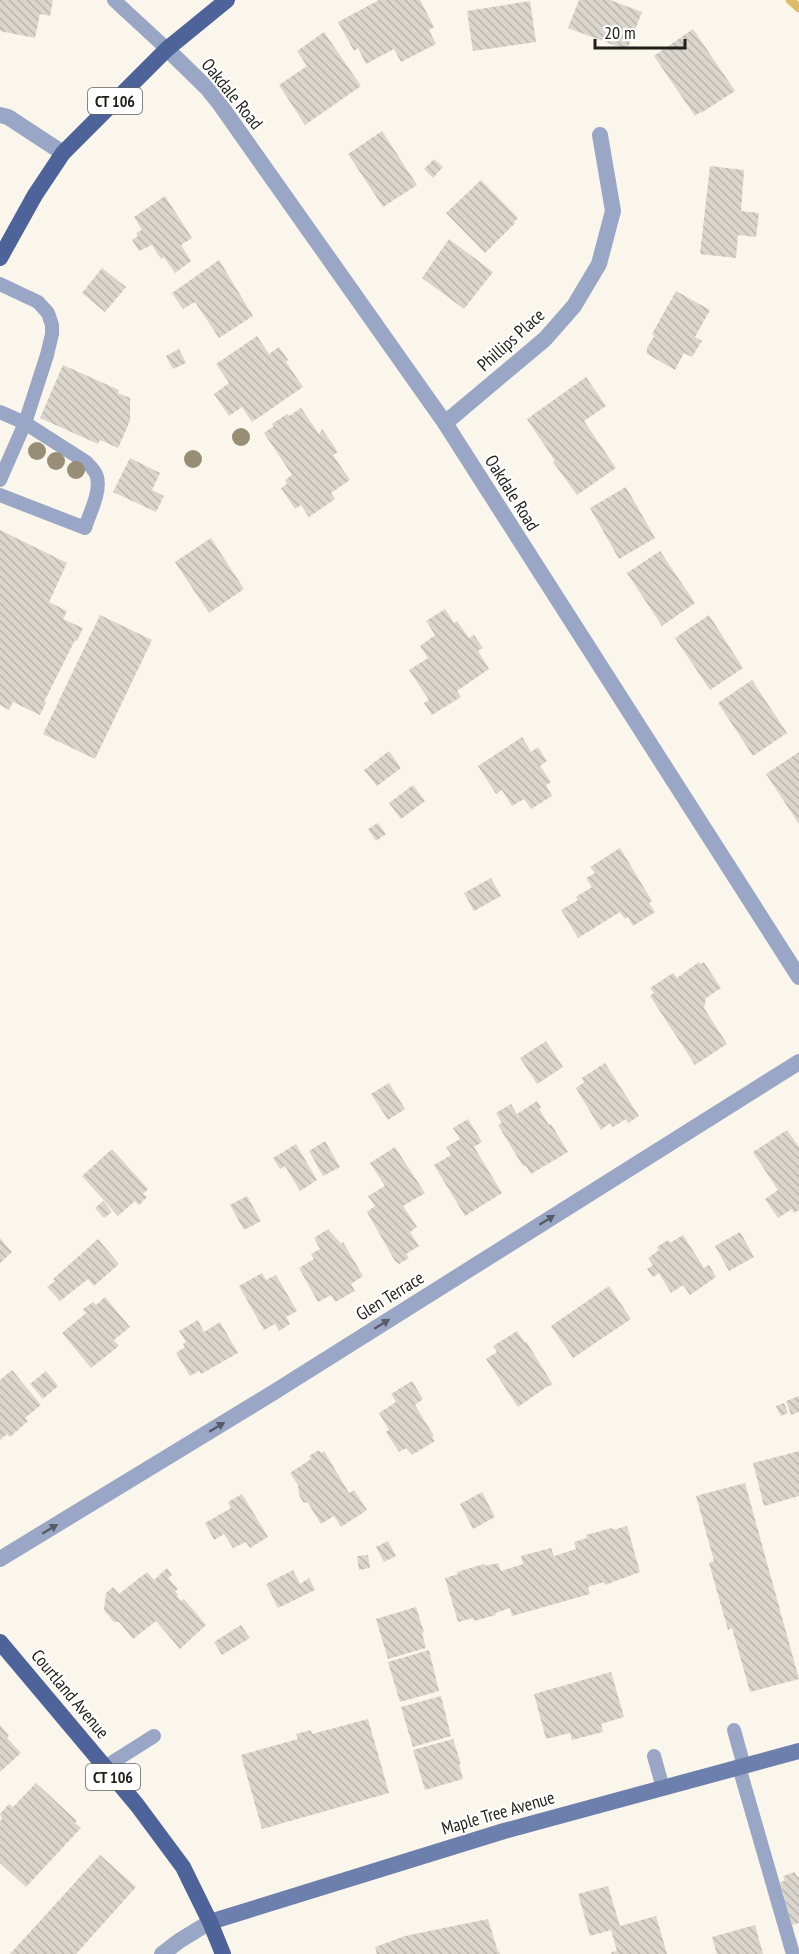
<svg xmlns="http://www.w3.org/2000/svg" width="799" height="1954" viewBox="0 0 799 1954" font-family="'PT Sans Narrow',sans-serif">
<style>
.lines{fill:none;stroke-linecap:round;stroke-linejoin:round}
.stream{stroke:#dcbb69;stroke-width:9}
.building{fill:url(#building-back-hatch)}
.service{stroke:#99a6c6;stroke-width:14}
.minor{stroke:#99a6c6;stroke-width:16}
.secondary{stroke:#6c7fad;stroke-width:16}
.primary{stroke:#4d639a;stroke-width:16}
.tree{fill:#978e75}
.oneway{fill:#575c68}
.labels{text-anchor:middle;stroke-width:4.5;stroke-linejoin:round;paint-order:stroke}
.shield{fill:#fff;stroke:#646260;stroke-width:1.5}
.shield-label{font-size:16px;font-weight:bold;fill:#211f1c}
.street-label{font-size:18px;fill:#211f1c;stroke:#fff}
</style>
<defs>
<pattern id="building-back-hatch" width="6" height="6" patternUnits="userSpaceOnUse" patternTransform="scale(1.5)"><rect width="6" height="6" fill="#dad6cd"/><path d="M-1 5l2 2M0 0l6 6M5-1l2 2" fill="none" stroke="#bbb7af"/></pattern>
</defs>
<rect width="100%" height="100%" fill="#faf6eb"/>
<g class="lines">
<polyline class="stream" points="790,0 799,8"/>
</g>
<g class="building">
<polygon points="0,0 53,0 50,16 40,14 35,38 0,31"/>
<polygon points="379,0 420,0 434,27 429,30 436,44 401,62 394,49 366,64 358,48 354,51 338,22"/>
<polygon points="579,0 610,0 642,12 627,50 568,28"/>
<polygon points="530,1 536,42 473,51 467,11"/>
<polygon points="693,29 735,91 701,113 700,112 695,116 654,56"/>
<polygon points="324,32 361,86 305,125 279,85 307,66 297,51"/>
<polygon points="382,131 417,185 383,207 348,154"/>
<polygon points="434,159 443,167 433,178 424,169"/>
<polygon points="710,166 744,170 741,211 759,213 756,237 738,235 736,258 700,254"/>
<polygon points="481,180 518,218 514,222 515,223 485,253 446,213"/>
<polygon points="165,196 192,238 181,245 191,261 175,273 164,257 161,259 152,245 139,251 132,240 138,236 136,233 142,230 134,217"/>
<polygon points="449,239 493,272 464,309 422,278"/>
<polygon points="219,260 253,316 219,338 195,302 183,309 172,293"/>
<polygon points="102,268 126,287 105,312 82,293"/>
<polygon points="676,291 710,310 695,337 702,341 692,357 684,353 675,370 647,354 647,348 654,336 652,334"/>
<polygon points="257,336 269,354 279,347 288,360 286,362 303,387 252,422 242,407 229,416 214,394 229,383 216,364"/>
<polygon points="179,349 186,363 173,369 166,356"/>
<polygon points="63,365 119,390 118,393 130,398 130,421 118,448 100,440 98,444 40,418"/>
<polygon points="586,377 606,406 584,421 616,468 577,495 553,462 555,461 527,419"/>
<polygon points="301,408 319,434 322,429 338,452 333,455 350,480 331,493 335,499 309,517 301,505 295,509 281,488 287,484 285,480 292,475 264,433 274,426 272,424 287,414 289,416"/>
<polygon points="130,458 160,473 152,490 164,496 156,512 113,492"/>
<polygon points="626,487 655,538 619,559 590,508"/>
<polygon points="0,530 67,563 49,602 67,611 63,619 83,628 77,641 75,640 44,702 46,703 40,715 13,702 9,710 0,705"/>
<polygon points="211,538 244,589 209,613 175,562"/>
<polygon points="660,551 695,603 662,626 627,573"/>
<polygon points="445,609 454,623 457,621 469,638 474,635 483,648 478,651 489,669 457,691 461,697 432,715 424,703 429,700 409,670 428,658 420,646 435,635 426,621"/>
<polygon points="100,615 152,640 95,759 43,734"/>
<polygon points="709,615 743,668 710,690 675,638"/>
<polygon points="752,680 787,733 753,756 718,703"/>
<polygon points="522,737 531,752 538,747 547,761 540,766 551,782 546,785 552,796 531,809 524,799 512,806 502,790 496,794 478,766"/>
<polygon points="389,751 401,768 377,786 364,770"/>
<polygon points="799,752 799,824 766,774"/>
<polygon points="413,785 425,801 401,819 389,803"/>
<polygon points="378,823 386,834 376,841 368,829"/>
<polygon points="620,848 652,901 649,903 655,912 633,926 628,917 625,919 620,912 578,938 561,910 578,900 576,897 592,887 586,878 595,873 590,867"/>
<polygon points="491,878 501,896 474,911 464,893"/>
<polygon points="699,962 701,964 704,962 721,988 706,998 704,1008 727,1044 695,1065 650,996 654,993 650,988 673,973 677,978"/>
<polygon points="546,1041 563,1067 537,1084 520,1058"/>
<polygon points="605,1063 639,1116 628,1123 626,1119 613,1127 610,1123 601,1130 576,1088 584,1082 582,1078"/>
<polygon points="389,1083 405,1109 388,1120 371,1094"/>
<polygon points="537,1101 541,1108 539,1109 549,1125 551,1124 568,1152 531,1174 525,1165 523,1166 498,1125 502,1123 496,1113 511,1104 517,1114"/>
<polygon points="468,1119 482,1142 474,1147 502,1193 465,1216 434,1165 451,1155 446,1147 460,1139 453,1128"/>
<polygon points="787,1130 799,1147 799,1210 794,1213 792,1209 778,1218 765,1199 778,1190 753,1152"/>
<polygon points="325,1141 340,1167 323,1176 309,1151"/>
<polygon points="296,1144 317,1180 300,1191 285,1166 280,1169 273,1158"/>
<polygon points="395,1147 425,1193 403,1206 417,1227 410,1232 419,1246 406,1254 409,1258 399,1264 395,1261 367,1212 375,1206 368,1196 385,1186 370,1163"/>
<polygon points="112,1149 148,1189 143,1194 147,1197 139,1205 135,1201 118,1216 82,1176"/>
<polygon points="247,1196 261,1221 244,1230 230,1205"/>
<polygon points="103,1201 112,1212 104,1218 95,1208"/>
<polygon points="328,1229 341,1244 343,1242 363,1276 351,1284 355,1291 335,1302 331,1295 318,1302 299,1268 314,1259 311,1254 320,1249 314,1238"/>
<polygon points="740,1232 754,1257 729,1271 715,1246"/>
<polygon points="683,1235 704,1268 709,1265 716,1277 690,1295 683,1285 671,1293 659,1273 653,1277 647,1269 653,1265 648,1258 659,1250 657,1247 668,1240 670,1243"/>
<polygon points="0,1238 12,1252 0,1263"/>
<polygon points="98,1239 119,1264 94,1286 88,1279 60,1301 47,1287 55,1281 53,1279"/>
<polygon points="262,1273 266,1280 276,1275 297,1311 286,1317 290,1324 279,1331 275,1324 264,1330 239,1286"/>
<polygon points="609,1286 631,1319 573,1358 551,1326"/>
<polygon points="105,1297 130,1327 114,1340 119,1346 91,1368 62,1333 86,1313 83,1309 93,1302 96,1305"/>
<polygon points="198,1320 204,1332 220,1322 238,1353 201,1374 199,1371 190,1376 176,1353 185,1347 183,1344 186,1342 179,1331"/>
<polygon points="517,1331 525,1343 526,1341 553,1385 548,1386 518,1407 486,1359 497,1352 493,1346"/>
<polygon points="12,1370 41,1405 25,1418 28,1421 10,1437 7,1434 0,1440 0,1380"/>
<polygon points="46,1371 58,1386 43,1399 30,1384"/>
<polygon points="412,1381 423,1399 415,1405 434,1436 432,1437 435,1441 412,1455 406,1448 399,1452 386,1432 389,1430 379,1413 396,1402 391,1394"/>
<polygon points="799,1396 799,1412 791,1415 786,1401"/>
<polygon points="784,1403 788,1413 781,1416 776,1406"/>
<polygon points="319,1450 321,1453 324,1451 349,1493 354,1490 367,1510 341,1527 334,1516 321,1524 308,1503 303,1502 299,1495 298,1485 290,1473 311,1459 309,1456"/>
<polygon points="799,1451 799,1496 764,1506 753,1463"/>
<polygon points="745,1483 799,1679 750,1692 732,1628 728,1630 709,1563 714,1561 696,1496"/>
<polygon points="482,1492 495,1517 473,1529 460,1504"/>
<polygon points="242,1494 268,1537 250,1548 246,1542 233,1548 224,1534 214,1540 205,1523 231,1508 228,1502"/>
<polygon points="627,1526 640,1572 605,1585 604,1582 588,1587 590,1594 512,1616 510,1608 495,1613 496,1615 474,1621 473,1618 458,1622 445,1578 458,1574 457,1572 484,1564 485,1566 498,1563 501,1571 523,1564 521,1556 551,1548 554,1556 576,1549 574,1542 587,1538 586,1535 612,1528 613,1530"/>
<polygon points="388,1541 396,1556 384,1562 376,1547"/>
<polygon points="368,1555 370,1568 359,1570 357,1556"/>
<polygon points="167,1568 172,1575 168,1578 178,1589 175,1591 178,1595 177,1596 181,1601 184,1599 206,1625 180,1649 156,1621 133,1639 119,1622 114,1622 104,1610 106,1593 113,1587 119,1594 147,1572 154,1580"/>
<polygon points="293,1570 300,1584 309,1578 315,1590 278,1608 266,1584"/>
<polygon points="416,1607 424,1632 422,1633 426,1648 388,1659 376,1619"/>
<polygon points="241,1625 250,1638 222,1655 214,1642"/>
<polygon points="429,1650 439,1691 400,1702 388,1662"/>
<polygon points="611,1672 624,1717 601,1724 603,1732 572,1740 570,1733 546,1739 534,1694"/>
<polygon points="441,1696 451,1736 413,1747 401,1707"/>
<polygon points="368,1719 389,1793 262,1829 241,1755 298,1739 296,1734 311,1730 312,1734"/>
<polygon points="0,1725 9,1736 7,1737 9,1740 21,1753 0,1772"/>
<polygon points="453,1739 461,1764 459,1764 463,1779 425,1790 413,1750"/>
<polygon points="36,1783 77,1821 75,1823 81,1828 26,1887 0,1863 0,1821 2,1819 0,1814 9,1804 13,1807"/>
<polygon points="100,1855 136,1887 76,1954 10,1954"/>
<polygon points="795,1872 797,1877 799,1876 799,1923 792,1925 780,1882 785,1881 783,1876"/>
<polygon points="608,1886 620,1926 656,1916 667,1954 612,1954 611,1952 617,1951 611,1930 590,1936 578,1894"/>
<polygon points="488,1919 498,1952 499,1951 500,1954 377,1954 375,1947 405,1936"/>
<polygon points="755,1925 763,1954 717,1954 712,1937"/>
</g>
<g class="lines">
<g class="service">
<polyline points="114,0 167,49"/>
<polyline points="0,284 38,302 48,313 52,325 52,334 47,355 25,423 0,480"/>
<path d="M0 412 25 423 86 462C90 466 96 471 97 477 101 493 89 514 85 528L0 495"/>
<polyline points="734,1730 744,1766"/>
<polyline points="654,1756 663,1788"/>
<polyline points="105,1767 154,1736"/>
<polyline points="739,1767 793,1954"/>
</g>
<g class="minor">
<polyline points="167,49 207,88 219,103 445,423 799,977"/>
<polyline points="0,115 8,117 63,153"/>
<polyline points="445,423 545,339 574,306 599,264 613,211 600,135"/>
<polyline points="0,1559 271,1394 799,1062"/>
<polyline points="162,1954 179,1941 210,1922"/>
</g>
<polyline class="secondary" points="210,1922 504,1831 799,1751"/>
<g class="primary">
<polyline points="0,258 35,195 63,153 167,49 227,0"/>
<polyline points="0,1642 137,1805 183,1867 210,1922 223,1954"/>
</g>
</g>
<g class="tree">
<circle cx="241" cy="437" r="9"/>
<circle cx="37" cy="451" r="9"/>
<circle cx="193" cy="459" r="9"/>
<circle cx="56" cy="461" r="9"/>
<circle cx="76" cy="470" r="9"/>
</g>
<defs><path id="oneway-solid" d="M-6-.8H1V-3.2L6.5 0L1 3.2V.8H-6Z" transform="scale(1.5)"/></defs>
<g class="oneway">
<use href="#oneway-solid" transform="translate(547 1220) rotate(-32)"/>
<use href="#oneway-solid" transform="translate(382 1324) rotate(-32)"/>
<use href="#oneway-solid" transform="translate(217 1427) rotate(-31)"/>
<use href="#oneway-solid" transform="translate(50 1529) rotate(-31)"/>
</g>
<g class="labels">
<g class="shield">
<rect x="88" y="88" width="54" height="26" rx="4.5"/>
<rect x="86" y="1764" width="54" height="26" rx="4.5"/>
</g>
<g class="shield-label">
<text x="115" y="107">CT 106</text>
<text x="113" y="1783">CT 106</text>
</g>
<g class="street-label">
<text transform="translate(232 94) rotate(51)" y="6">Oakdale Road</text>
<text transform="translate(511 340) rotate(-42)" y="6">Phillips Place</text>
<text transform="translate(512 493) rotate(58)" y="6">Oakdale Road</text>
<text transform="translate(390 1296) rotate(-32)" y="6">Glen Terrace</text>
<text transform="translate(70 1694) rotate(50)" y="6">Courtland Avenue</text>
<text transform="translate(498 1813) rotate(-16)" y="6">Maple Tree Avenue</text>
</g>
</g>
<path d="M595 39v9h90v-9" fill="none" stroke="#211f1c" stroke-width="3"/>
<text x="604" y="39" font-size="18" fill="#211f1c" stroke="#ffffff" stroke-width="4.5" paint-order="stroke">20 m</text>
</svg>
